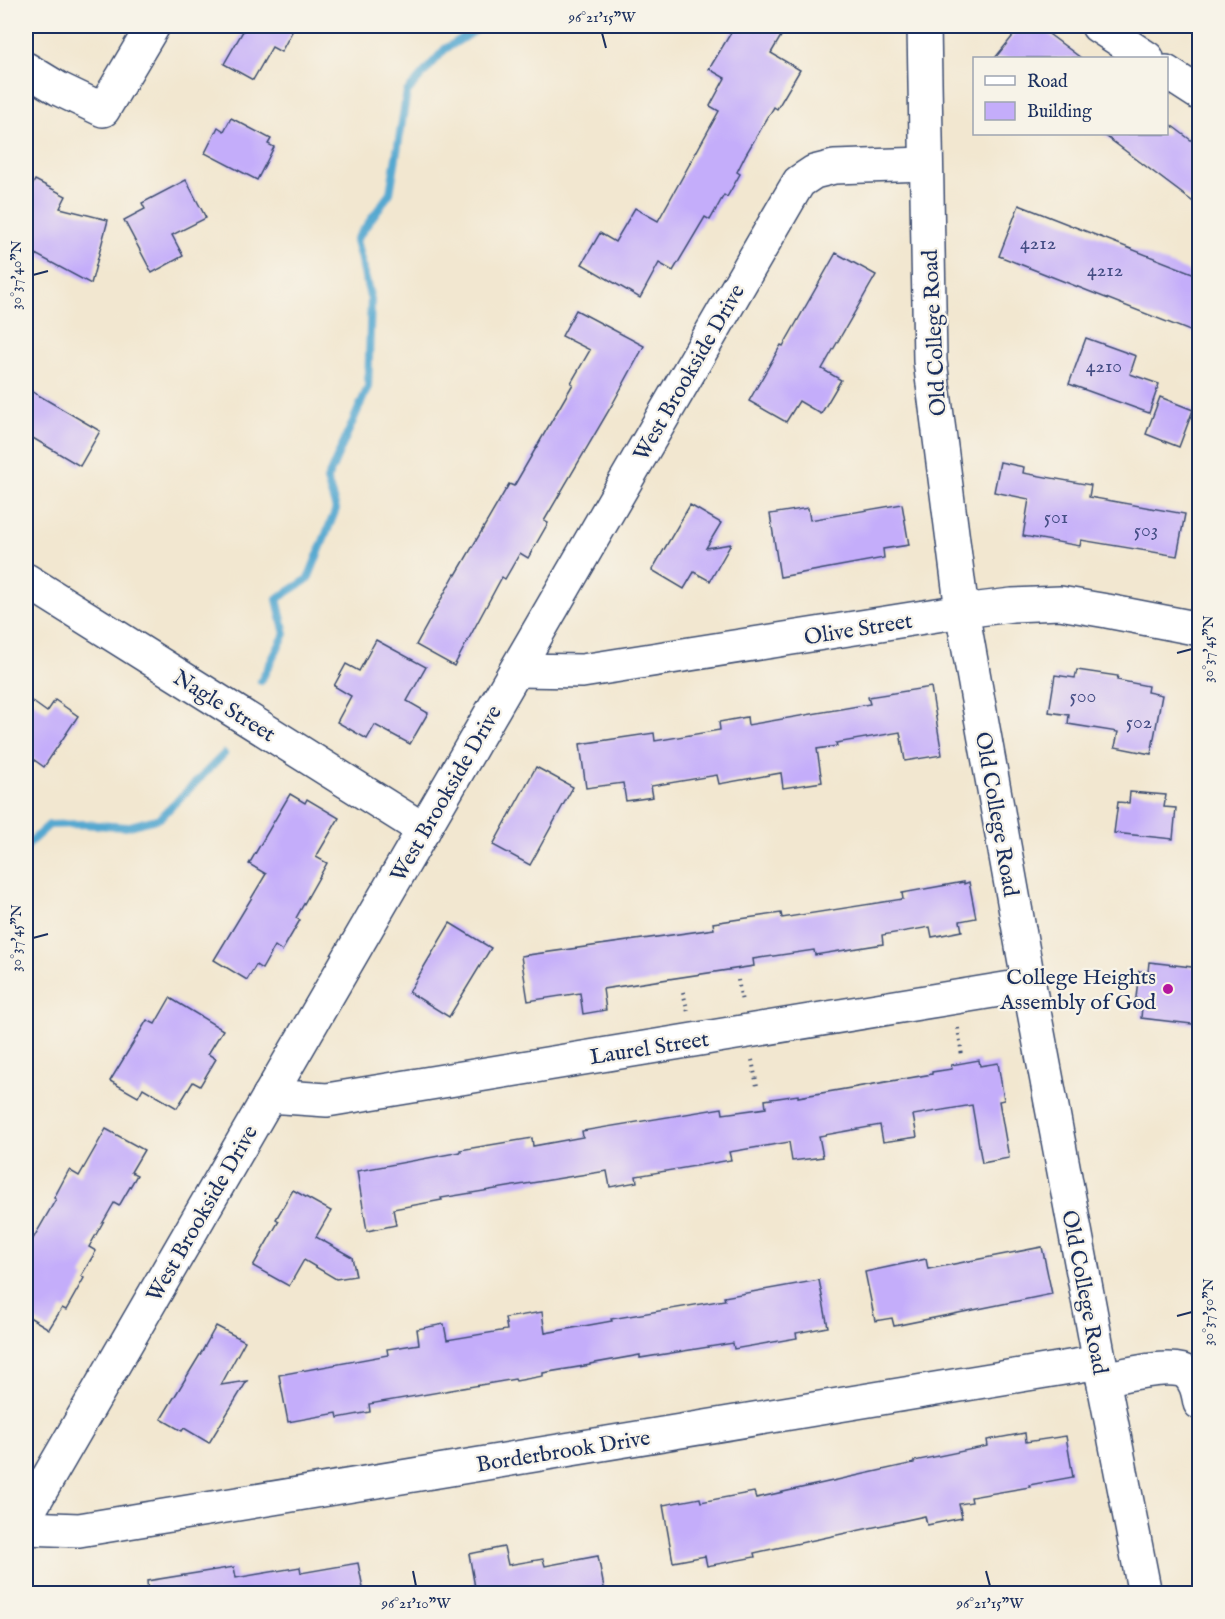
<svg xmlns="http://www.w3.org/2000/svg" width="1225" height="1619" viewBox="0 0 1225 1619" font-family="'IM FELL English',serif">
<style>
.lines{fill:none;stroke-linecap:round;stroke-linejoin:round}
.stream{stroke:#55a8d0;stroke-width:8}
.building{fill:#c4adfa}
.minor-casing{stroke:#3b4b6f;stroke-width:36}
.path{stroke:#3b4b6f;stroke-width:4;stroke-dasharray:1.5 4.5;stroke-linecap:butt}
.minor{stroke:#fff;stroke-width:33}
.ticks{fill:none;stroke:#1b2f5e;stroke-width:2}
.poi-dot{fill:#b5179e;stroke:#f7f3e8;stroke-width:2}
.labels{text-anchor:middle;stroke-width:4.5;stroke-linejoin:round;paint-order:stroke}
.number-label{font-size:20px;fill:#454e85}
.street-label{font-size:22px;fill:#1b2f5e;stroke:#f7f3e8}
.poi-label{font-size:22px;fill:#1b2f5e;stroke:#f7f3e8;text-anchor:end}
.neatline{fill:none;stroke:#1b2f5e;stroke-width:2}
.ticks-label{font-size:15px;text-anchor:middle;fill:#1b2f5e}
</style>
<rect width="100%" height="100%" fill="#f7f3e8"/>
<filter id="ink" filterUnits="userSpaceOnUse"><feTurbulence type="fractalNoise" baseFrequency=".0167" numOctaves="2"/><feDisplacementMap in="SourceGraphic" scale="12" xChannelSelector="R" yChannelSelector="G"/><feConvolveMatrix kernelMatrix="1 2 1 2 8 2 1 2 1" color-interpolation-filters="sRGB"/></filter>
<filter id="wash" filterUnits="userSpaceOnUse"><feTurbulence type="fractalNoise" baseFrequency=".008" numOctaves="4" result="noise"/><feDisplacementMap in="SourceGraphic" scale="24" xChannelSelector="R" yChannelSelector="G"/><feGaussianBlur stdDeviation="1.35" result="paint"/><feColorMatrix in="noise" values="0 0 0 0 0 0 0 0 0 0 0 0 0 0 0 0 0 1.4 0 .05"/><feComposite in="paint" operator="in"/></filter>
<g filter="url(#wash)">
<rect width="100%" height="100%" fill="#f2e7d0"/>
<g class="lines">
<g class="stream">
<polyline points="261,681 285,634 277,599 308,579 336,509 327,480 368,387 371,300 356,240 390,193 407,92 445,49 483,26"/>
<polyline points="26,849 28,844 49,825 82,824 126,827 160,818 224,754"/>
</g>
</g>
<g id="blocks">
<g class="building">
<polygon points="231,26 295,26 281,52 272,47 253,80 224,64 243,31"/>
<polygon points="735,26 787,26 771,53 800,70 777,109 774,107 746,154 737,172 740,174 727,197 724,195 710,220 705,217 673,271 659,263 640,298 582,264 600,233 615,242 635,208 658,221 719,111 710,106 725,78 709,69"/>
<polygon points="1021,26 1038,26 1081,58 995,58"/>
<polygon points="231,118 271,139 268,144 274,147 257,180 205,153 218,127 224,131"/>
<polygon points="1167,122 1200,147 1200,207 1103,134 1167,134"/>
<polygon points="35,180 66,196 60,208 108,220 91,284 26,249 26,198"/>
<polygon points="186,180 206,218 172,235 183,256 152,273 124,220 145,209 142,203"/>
<polygon points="1019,205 1200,276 1200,335 999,256"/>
<polygon points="836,253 876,275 822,369 841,380 821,414 799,401 786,422 749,401 781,345 783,346"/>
<polygon points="576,310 644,346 612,405 544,521 548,523 528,558 520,553 505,579 502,577 454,666 416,645 455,574 456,575 509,484 514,486 573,384 571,383 590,350 562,336"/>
<polygon points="1086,338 1136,356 1130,374 1159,384 1149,413 1069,384"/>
<polygon points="26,388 100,431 80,466 26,434"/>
<polygon points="1160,397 1193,410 1179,447 1146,434"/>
<polygon points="1000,462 1024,467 1023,473 1091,485 1089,497 1185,514 1177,556 1081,540 1080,546 1023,536 1029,499 994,492"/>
<polygon points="902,504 909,545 883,549 884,558 780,577 770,514 808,508 810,520"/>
<polygon points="690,505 721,523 706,548 731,544 710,581 694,572 684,589 652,570"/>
<polygon points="376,640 426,667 407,701 428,713 410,744 375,725 367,739 337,722 351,696 334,686 346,664 359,671"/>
<polygon points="1077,670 1118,676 1117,680 1148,686 1147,692 1162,695 1151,754 1115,747 1118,732 1068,724 1069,715 1049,712 1055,675 1075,678"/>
<polygon points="931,687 942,755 905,761 900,732 836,743 837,746 817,749 822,782 783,788 781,773 719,784 717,775 651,786 653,797 626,801 623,783 586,788 580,744 654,733 655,741 720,730 719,722 747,717 748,725 870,704 868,697"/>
<polygon points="26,697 47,712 55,700 78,716 44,767 26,754"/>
<polygon points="536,767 573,787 530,865 493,845"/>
<polygon points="1130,792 1166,795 1164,807 1176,808 1173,839 1114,833 1118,802 1129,803"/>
<polygon points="290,794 305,803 307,799 339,818 316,857 327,863 296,918 300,920 282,951 275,946 262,969 256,965 247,980 214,960 266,874 249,864"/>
<polygon points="964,882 964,884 969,882 976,918 960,921 962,931 932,937 930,927 882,935 883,944 815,955 814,950 753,959 754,966 603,989 606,1010 583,1014 580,993 528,1001 521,956 714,929 713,923 781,913 782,918 903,899 902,893"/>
<polygon points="450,923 491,948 449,1017 409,992"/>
<polygon points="1149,962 1200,968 1200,1025 1141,1018 1142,1007 1135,1006 1139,971 1148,972"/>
<polygon points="170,998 223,1030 208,1054 216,1059 200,1086 193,1082 177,1108 143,1088 138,1097 110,1081 147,1020 155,1024"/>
<polygon points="979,1060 980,1066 998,1063 1004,1100 999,1101 1009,1158 982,1163 972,1105 913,1115 917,1137 883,1142 880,1125 819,1136 823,1157 792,1161 789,1142 729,1152 731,1160 636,1176 637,1182 610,1187 607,1171 574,1176 441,1198 442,1200 393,1209 396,1225 367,1231 357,1171 461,1152 460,1150 532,1138 533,1146 583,1137 582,1131 722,1108 723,1114 766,1108 765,1100 798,1095 798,1097 932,1074 932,1072 952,1069 951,1065"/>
<polygon points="106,1129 144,1150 131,1172 137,1175 119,1206 114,1203 89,1247 96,1251 81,1276 84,1278 66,1310 62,1308 49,1329 26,1315 26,1251 56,1199 54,1198 69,1170 79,1176"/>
<polygon points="293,1190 331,1211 316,1237 352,1257 356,1276 336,1279 304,1260 289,1286 253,1266 279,1221 276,1219"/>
<polygon points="1042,1247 1052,1294 894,1326 892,1318 875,1321 865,1272 926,1259 928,1269"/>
<polygon points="819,1280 828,1327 796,1333 797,1338 734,1349 733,1343 640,1358 640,1355 590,1364 590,1365 543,1373 543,1376 516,1381 515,1379 369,1404 370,1412 338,1418 337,1413 288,1422 279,1375 388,1355 387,1349 419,1344 417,1329 444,1324 447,1340 507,1330 505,1318 542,1312 545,1333 612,1321 611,1319 725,1300 724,1297"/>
<polygon points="216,1326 245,1341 221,1385 247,1381 209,1443 184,1428 182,1431 161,1419 201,1353"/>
<polygon points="1025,1433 1026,1442 1066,1436 1073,1477 1029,1485 1030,1487 971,1497 972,1502 959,1504 962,1518 927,1525 925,1516 754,1553 755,1557 707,1566 705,1556 673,1562 663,1505 700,1498 701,1502 754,1492 756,1498 914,1463 914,1461 988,1446 987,1440"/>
<polygon points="504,1547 508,1565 543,1559 545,1566 598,1556 605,1593 476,1593 469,1554"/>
<polygon points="358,1563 364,1593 148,1593 147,1581 234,1567 236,1578 300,1567 301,1573"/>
</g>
</g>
</g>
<g filter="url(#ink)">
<use href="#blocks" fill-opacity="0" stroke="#3b4b6f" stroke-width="1.5"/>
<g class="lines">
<g class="minor-casing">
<g id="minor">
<polyline points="924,26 930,361 962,611 1029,985 1103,1379 1145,1594"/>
<polyline points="1098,26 1147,58"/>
<polyline points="26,69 59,89 103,110 153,26"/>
<polyline points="1166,72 1200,94"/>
<polyline points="26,580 424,830"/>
<polyline points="517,670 582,671 962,611 1012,605 1060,603 1107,611 1200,629"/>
<polyline points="269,1096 327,1100 1029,985"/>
<path d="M1103 1379C1120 1376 1174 1362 1187 1373 1196 1381 1198 1392 1200 1403"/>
<polyline points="26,1516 793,192 799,182 814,172 834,167 926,164"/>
<polyline points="26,1528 79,1530 1100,1362"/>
</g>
</g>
<g class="path">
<polyline points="738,980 742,1002"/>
<polyline points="683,992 688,1012"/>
<polyline points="958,1028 962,1056"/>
<polyline points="752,1060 757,1086"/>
</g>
<use href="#minor" class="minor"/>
</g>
</g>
<path class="ticks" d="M602 33 606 48M33 275 48 271M1177 653 1192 649M33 938 48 934M1177 1316 1192 1312M413 1571 416 1586M986 1571 990 1586"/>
<circle class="poi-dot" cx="1168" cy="989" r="6"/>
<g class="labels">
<g class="number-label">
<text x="1038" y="249">4212</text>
<text x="1105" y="276">4212</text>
<text x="1104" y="372">4210</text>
<text x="1056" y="523">501</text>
<text x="1146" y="536">503</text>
<text x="1083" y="702">500</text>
<text x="1139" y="728">502</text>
</g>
<g class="street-label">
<text transform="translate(933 333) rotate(-93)" y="8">Old College Road</text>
<text transform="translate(688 372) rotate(-60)" y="8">West Brookside Drive</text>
<text transform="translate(858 628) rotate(-9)" y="8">Olive Street</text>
<text transform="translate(225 705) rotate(32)" y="8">Nagle Street</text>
<text transform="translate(445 793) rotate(-60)" y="8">West Brookside Drive</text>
<text transform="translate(998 814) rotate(80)" y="8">Old College Road</text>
<text transform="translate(649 1047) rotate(-9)" y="8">Laurel Street</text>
<text transform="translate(201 1213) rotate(-60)" y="8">West Brookside Drive</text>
<text transform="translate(1086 1292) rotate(79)" y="8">Old College Road</text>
<text transform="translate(563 1450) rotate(-9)" y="8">Borderbrook Drive</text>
</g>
<g class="poi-label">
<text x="1156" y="984">College Heights<tspan x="1156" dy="25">Assembly of God</tspan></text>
</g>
</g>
<rect width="1225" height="1619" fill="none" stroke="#f7f3e8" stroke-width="66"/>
<rect x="973" y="57" width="195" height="78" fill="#f7f3e8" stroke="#9fa5b1" stroke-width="1.5"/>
<rect x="985" y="76" width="30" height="9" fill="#ffffff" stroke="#9fa5b1" stroke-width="1.5"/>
<text x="1027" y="87" font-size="18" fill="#1b2f5e">Road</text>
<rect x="985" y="102" width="30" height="18" fill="#c4adfa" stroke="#9fa5b1" stroke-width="1.5"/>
<text x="1027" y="117" font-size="18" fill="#1b2f5e">Building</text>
<rect x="33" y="33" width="1159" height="1553" class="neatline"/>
<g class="ticks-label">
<text x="602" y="22">96°21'15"W</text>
<text transform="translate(16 275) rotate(-90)" y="5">30°37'40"N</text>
<text transform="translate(1208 649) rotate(-90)" y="5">30°37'45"N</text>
<text transform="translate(16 938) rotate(-90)" y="5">30°37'45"N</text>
<text transform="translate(1208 1312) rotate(-90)" y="5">30°37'50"N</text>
<text x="416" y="1608">96°21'10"W</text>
<text x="990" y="1608">96°21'15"W</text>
</g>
</svg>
